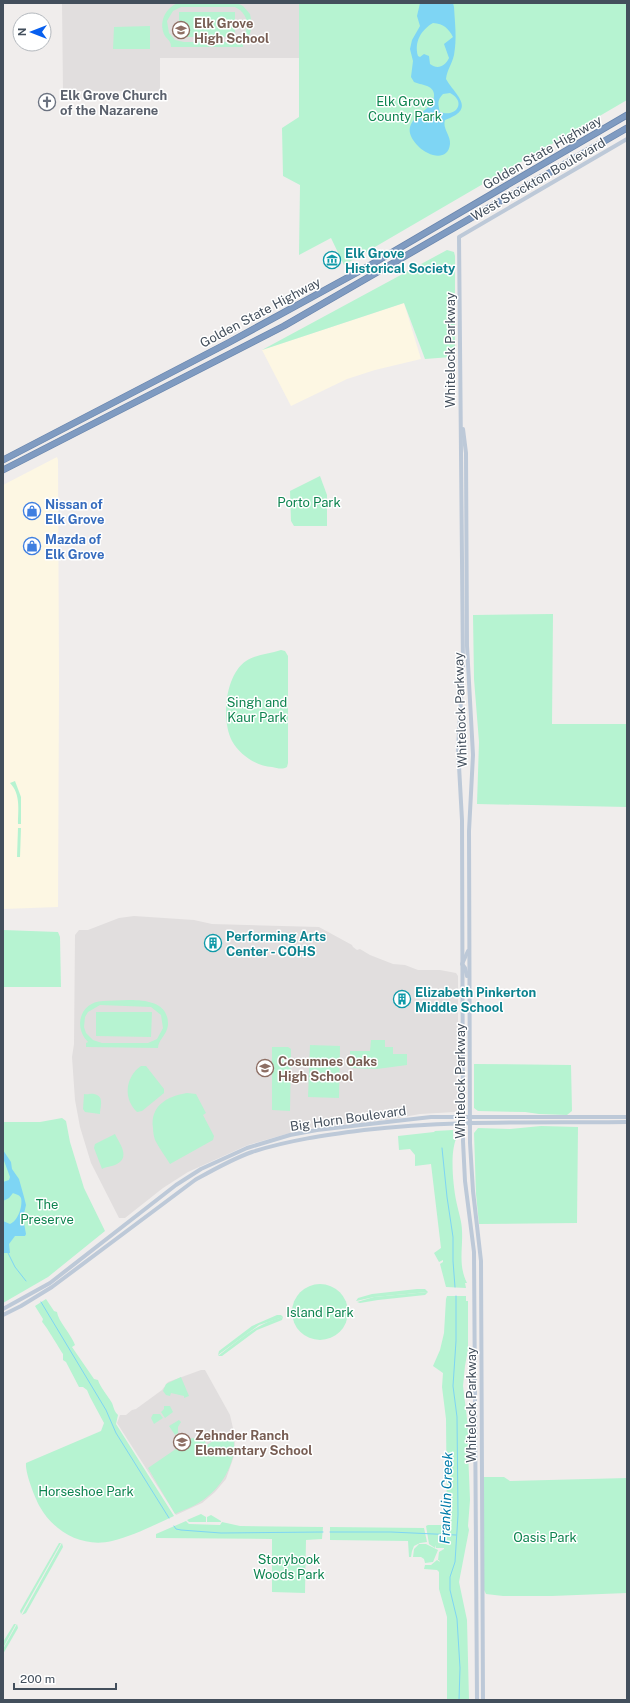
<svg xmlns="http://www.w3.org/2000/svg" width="630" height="1703" viewBox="0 0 630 1703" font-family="'Public Sans',sans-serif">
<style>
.commercial{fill:#fdf7e3}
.education{fill:#e1dede}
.green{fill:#b6f3d1;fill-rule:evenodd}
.water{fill:#7ed5f4;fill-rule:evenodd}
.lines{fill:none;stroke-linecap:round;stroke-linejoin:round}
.stream{stroke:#7ed5f4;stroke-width:1}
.highway-casing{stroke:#6a86ad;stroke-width:7}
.secondary{stroke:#bdc9d8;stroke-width:4}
.highway{stroke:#7f9bc1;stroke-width:5.5}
.labels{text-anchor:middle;stroke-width:3;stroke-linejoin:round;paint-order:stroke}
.education-label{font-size:13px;font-weight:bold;fill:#785e54;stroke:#fff;text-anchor:start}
.worship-label{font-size:13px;font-weight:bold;fill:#5b616d;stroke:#fff;text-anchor:start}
.park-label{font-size:13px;fill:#0e8450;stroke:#fff}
.street-label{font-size:13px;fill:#434f5c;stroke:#fff}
.culture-label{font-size:13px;font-weight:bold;fill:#0d838f;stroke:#fff;text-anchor:start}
.shop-label{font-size:13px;font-weight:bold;fill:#366cbe;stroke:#fff;text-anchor:start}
.water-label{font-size:14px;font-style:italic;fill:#017caa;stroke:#fff}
</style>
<rect width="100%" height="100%" fill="#f0edec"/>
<g class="commercial">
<polygon points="404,303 421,359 375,370 347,379 291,406 262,350"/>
<polygon points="57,457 58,460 59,681 58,907 3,909 3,485"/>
</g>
<g class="education">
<polygon points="62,3 299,3 299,58 160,58 160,91 63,91"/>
<polygon points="134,916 194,920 212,924 319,927 352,945 353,947 357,950 360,949 370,955 393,964 405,965 418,970 440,970 456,973 458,976 458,1110 455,1112 420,1114 393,1119 315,1128 290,1133 248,1145 188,1172 163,1188 125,1218 119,1218 91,1163 80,1127 75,1100 72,1057 74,1044 75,935 79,930 88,930 119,918"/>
<polygon points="201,1370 205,1370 230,1415 235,1437 234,1456 226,1479 215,1492 202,1503 176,1515 117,1423 120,1415 126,1415 132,1410 136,1409 162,1390 168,1382"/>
</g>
<g class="green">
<path d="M178 3H237L243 6 250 14 252 24 250 34 243 43V47H171C171 41 168 40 165 36 158 23 165 8 178 3ZM181 7H235C252 15 251 37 233 42H184L175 40 169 33 167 21 173 11Z"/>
<polygon points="299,3 627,3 627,100 344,265 331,238 299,255 300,185 283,176 282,128 299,117"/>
<rect x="179" y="12" width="56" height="25"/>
<polygon points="150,26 150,49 113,49 114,27"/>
<polygon points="447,250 454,252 455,256 455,355 451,357 425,359 404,303 262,350"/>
<polygon points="320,476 327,495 327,526 294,526 291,521 290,491"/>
<polygon points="553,614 552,724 627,724 627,807 477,804 479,742 474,679 473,615"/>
<path d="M281 650 285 651 288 656V763L287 767C282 770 277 768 272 767 256 766 240 755 232 741 221 720 225 675 246 661 257 654 269 654 281 650Z"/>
<path d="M15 781 21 797V824H18C18 811 21 794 10 783Z"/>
<polygon points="18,828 21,828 20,857 17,857"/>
<polygon points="3,930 58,932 60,937 61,987 3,987"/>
<path d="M103 1001C124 1001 169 993 168 1025 167 1035 158 1040 158 1048L86 1047V1043L88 1042C73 1027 80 1002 103 1001ZM100 1005 151 1007 161 1015 163 1028 157 1039 148 1043H102L93 1040 86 1033 84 1027 85 1017 88 1012Z"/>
<polygon points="96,1012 152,1012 151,1037 96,1036"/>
<polygon points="371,1040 385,1040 385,1047 393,1047 393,1054 407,1054 407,1065 377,1069 350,1068 350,1051 370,1051"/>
<polygon points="310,1045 340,1046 339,1098 308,1097"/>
<polygon points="272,1047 288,1047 291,1049 290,1111 272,1110"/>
<polygon points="474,1064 571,1065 572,1111 567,1115 539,1114 525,1112 478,1111 474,1108"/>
<path d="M141 1066H146L164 1089V1093L142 1111 137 1112C123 1099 125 1077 141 1066Z"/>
<path d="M187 1093 196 1094 206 1113 203 1115 214 1136 213 1140 170 1164C165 1156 159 1148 155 1140 154 1137 153 1132 153 1128 150 1106 167 1096 187 1093Z"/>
<path d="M84 1094C88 1095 91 1093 94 1094 105 1096 100 1107 100 1114L85 1112 83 1109Z"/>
<polygon points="62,1118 66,1121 70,1142 84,1188 105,1231 48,1277 3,1303 3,1122 40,1122"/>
<polygon points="541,1126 578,1127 577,1223 479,1224 476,1194 474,1133 478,1128 510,1129"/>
<path d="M453 1130V1139H456C450 1154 453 1184 456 1200 458 1211 462 1221 462 1231 463 1249 458 1265 467 1283H465L466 1288 446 1287 440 1264 443 1262V1260L439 1262 434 1253 441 1248 431 1164 415 1166V1155L410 1149 399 1150 398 1136 434 1132 435 1131Z"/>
<path d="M115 1134C119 1143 132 1158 115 1165 111 1167 107 1166 102 1169L94 1148 95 1144Z"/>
<circle cx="320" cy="1312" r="28"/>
<polygon points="417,1289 425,1289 428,1292 374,1297 356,1301 358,1298 372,1294"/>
<polygon points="428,1292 425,1295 378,1300 360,1303 357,1302 374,1297"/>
<polygon points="447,1296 466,1296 466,1301 468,1301 468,1349 465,1366 463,1386 469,1435 468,1451 470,1500 468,1526 469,1530 459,1582 467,1620 469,1700 447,1700 447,1617 439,1589 439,1572 437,1570 424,1569 425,1565 431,1565 437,1560 440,1562 439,1560 438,1560 439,1552 444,1549 444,1548 436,1548 436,1545 435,1548 429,1544 426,1526 428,1525 444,1525 447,1522 446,1419 442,1387 443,1373 433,1366 440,1350 444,1333 446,1299"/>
<path d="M46 1299 54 1311 57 1312C58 1321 71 1334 75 1345L72 1347 94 1379 98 1380C100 1387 108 1396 112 1403 114 1408 114 1411 118 1415L116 1424 174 1516C154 1525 133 1536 112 1541 83 1548 54 1532 40 1507 35 1498 25 1473 26 1463L101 1431 104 1423 90 1397 87 1390 83 1387H79L66 1362 63 1360V1354C59 1348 45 1324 42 1322L43 1319 35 1306Z"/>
<polygon points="277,1315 281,1315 283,1317 259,1325 218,1355 219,1351 252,1326"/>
<path d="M283 1317 282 1320 257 1330 222 1356H218C239 1340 257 1323 283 1317Z"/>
<polygon points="181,1377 189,1396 184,1398 184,1396 171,1393 170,1396 166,1395 163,1391 166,1384"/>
<polygon points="164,1406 170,1406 173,1412 165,1418 161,1412 164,1409"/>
<polygon points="153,1414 160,1414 163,1418 154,1424 151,1418"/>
<polygon points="179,1420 181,1422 178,1427 178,1433 175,1435 169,1426"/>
<path d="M192 1438 204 1440 207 1445 213 1441 234 1440C236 1464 221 1489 200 1502 193 1507 183 1510 175 1514L148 1468Z"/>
<polygon points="483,1477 504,1477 510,1481 627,1478 627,1593 552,1596 503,1596 486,1594 484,1590"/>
<polygon points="201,1514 206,1517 206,1522 189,1522 187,1520"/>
<polygon points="211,1515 221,1521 221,1522 207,1522 207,1517"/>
<polygon points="186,1521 189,1524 220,1525 222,1522 240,1526 323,1527 322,1539 306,1540 305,1593 272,1592 272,1539 156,1538 156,1534"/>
<polygon points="330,1527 424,1528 427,1542 420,1543 414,1546 412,1544 414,1546 412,1551 411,1557 409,1557 408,1541 330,1540"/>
<polygon points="59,1543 61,1543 21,1614 20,1611"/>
<polygon points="62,1543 63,1547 26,1613 22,1615"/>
<polygon points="419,1544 426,1544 438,1550 433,1562 425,1563 424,1559 421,1557 413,1557 414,1549"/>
<polygon points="14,1624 16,1624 3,1648 3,1642"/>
<polygon points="17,1624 18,1628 3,1654 3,1649"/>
</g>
<g class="water">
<path d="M420 3H453L454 7C455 24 457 39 454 55 452 64 447 70 446 79 456 96 477 109 445 120 442 128 451 136 450 144 448 162 428 156 419 147 391 118 436 114 434 94 433 85 421 85 414 82L411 77 413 61 410 49 412 40 420 26 417 16ZM433 23C444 24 448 28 453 37L444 44 449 58C445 66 438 70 430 64L429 56 424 54 420 57 418 56C414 42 421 30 433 23ZM450 93C467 102 456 118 440 112 438 104 437 100 443 94Z"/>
<path d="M3 1150 11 1162 12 1169 19 1179 24 1197 26 1205 23 1218 26 1234 25 1236H15L9 1244 10 1253H3V1221L10 1224C18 1221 23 1206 21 1198 20 1195 15 1194 13 1193L9 1198 3 1201V1182L9 1180 10 1177 3 1158Z"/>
</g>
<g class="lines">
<g class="stream">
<polyline points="442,1148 447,1197 453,1237 453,1261 455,1287"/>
<polyline points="8,1253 15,1267 26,1281"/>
<polyline points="456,1296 456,1341 453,1386 457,1417 458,1515 455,1562 450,1577 450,1590 457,1619 460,1668 459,1700"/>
<polyline points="41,1302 106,1410 116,1433 169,1518"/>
<polyline points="174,1526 176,1529 181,1530 221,1533 323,1532"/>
<polyline points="330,1532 391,1532 456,1535"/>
</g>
<g class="highway-casing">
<g id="highway">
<polyline points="3,460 228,343 367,267 627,115"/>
<polyline points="3,470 284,326 627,128"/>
</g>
</g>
<g class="secondary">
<polyline points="463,429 466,453 467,646 473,755 469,831 470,1143 473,1191 481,1261 483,1700"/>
<polyline points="467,976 465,968 462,964 468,951"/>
<polyline points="3,1309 50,1283 176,1185 201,1169 247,1148 290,1135 317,1130 431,1117 627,1117"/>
<path d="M3 1315 21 1306 52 1287 195 1180C213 1170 232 1159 252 1152 289 1140 326 1135 364 1130 451 1120 539 1123 627 1122"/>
<polyline points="477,1700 474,1252 465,1181 463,1141 462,820 458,748 463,668 459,237 627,139"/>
</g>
<use href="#highway" class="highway"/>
</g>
<defs>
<g id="school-ring" transform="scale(0.9)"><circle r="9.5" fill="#fff" stroke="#8d6e63" stroke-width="1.5"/><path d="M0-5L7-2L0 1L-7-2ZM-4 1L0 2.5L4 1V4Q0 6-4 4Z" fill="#8d6e63"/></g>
<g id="church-ring" transform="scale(0.9)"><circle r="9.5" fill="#fff" stroke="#6b7280" stroke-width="1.5"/><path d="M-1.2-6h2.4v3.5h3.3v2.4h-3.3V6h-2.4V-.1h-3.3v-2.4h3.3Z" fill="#6b7280"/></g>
<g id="museum-ring" transform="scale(0.9)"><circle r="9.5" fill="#fff" stroke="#0f9aa8" stroke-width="1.5"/><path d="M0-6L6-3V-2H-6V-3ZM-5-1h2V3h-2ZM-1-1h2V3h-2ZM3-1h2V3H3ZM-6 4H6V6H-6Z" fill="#0f9aa8"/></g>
<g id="shop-ring" transform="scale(0.9)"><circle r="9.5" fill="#fff" stroke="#3f7fe0" stroke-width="1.5"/><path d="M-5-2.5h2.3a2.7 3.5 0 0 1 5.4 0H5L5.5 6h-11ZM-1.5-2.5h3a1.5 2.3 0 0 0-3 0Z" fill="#3f7fe0"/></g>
<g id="building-ring" transform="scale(0.9)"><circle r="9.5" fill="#fff" stroke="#0f9aa8" stroke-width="1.5"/><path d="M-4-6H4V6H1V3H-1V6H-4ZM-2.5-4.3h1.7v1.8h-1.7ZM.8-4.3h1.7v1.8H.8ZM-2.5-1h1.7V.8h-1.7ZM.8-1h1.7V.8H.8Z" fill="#0f9aa8"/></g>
</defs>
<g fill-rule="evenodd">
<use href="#school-ring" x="181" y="30"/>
<use href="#church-ring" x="47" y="102"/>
<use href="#museum-ring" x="332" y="260"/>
<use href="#shop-ring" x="32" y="511"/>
<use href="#shop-ring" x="32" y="546"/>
<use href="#building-ring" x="213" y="943"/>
<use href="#building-ring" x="402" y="999"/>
<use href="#school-ring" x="265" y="1068"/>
<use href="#school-ring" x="182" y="1442"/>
</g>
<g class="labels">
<g class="education-label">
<text x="194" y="28">Elk Grove<tspan x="194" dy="15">High School</tspan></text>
<text x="278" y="1066">Cosumnes Oaks<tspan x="278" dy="15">High School</tspan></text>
<text x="195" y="1440">Zehnder Ranch<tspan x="195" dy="15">Elementary School</tspan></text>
</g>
<g class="worship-label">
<text x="60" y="100">Elk Grove Church<tspan x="60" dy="15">of the Nazarene</tspan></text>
</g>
<g class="park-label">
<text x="405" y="106">Elk Grove<tspan x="405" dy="15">County Park</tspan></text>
<text x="309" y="507">Porto Park</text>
<text x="257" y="707">Singh and<tspan x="257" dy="15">Kaur Park</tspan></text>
<text x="47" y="1209">The<tspan x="47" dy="15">Preserve</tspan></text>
<text x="320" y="1317">Island Park</text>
<text x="86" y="1496">Horseshoe Park</text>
<text x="545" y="1542">Oasis Park</text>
<text x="289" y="1564">Storybook<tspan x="289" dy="15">Woods Park</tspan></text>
</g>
<g class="street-label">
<text transform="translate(542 152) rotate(-30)" y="5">Golden State Highway</text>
<text transform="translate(538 179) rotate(-30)" y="5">West Stockton Boulevard</text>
<text transform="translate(260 312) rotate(-28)" y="5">Golden State Highway</text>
<text transform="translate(450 350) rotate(-90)" y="5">Whitelock Parkway</text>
<text transform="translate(460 710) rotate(-92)" y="5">Whitelock Parkway</text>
<text transform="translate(460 1081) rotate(-90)" y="5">Whitelock Parkway</text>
<text transform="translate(348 1118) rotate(-8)" y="5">Big Horn Boulevard</text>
<text transform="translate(471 1405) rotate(-90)" y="5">Whitelock Parkway</text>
</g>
<g class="culture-label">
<text x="345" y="258">Elk Grove<tspan x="345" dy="15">Historical Society</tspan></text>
<text x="226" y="941">Performing Arts<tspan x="226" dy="15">Center - COHS</tspan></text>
<text x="415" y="997">Elizabeth Pinkerton<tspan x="415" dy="15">Middle School</tspan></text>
</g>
<g class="shop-label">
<text x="45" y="509">Nissan of<tspan x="45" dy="15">Elk Grove</tspan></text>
<text x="45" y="544">Mazda of<tspan x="45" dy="15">Elk Grove</tspan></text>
</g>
<g class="water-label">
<text transform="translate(446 1498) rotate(-88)" y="5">Franklin Creek</text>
</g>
</g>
<rect width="630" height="1703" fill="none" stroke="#434f5c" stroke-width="8"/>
<g transform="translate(32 32) rotate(270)"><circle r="19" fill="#ffffff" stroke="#b4b9be"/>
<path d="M0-3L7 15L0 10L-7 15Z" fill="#075fef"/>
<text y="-6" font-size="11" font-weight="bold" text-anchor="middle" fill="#434f5c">N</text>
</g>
<path d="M14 1683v6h102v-6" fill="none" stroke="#434f5c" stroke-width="2"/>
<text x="20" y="1683" font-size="12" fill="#434f5c" stroke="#ffffff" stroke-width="3" paint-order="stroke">200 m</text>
</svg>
